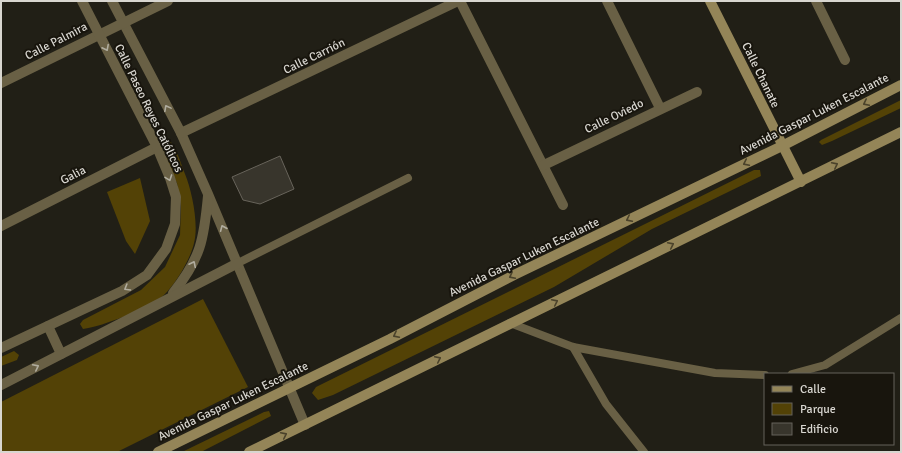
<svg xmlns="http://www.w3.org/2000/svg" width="902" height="453" viewBox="0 0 902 453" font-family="Signika,sans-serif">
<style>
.green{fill:#534206}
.building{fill:#38352c;stroke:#68645b}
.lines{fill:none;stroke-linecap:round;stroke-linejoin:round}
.lane{stroke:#696045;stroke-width:8}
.street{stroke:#696045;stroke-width:10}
.secondary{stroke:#948558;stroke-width:10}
.oneway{stroke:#b1ad9f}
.oneway2{stroke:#4a422b}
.labels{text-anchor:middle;stroke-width:4;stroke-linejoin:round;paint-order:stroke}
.street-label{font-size:12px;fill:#d8d6d0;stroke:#18150d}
</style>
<rect width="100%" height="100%" fill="#211f16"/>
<g class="green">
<polygon points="901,100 901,108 832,141 822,145 819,142 821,140"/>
<path d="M168 139C177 148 180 162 185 174 192 191 199 225 194 243 191 258 175 285 164 295 147 309 104 326 83 329L80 324 83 320 141 290 165 267 180 235 181 206 177 183 160 147 161 141Z"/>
<polygon points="754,170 760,170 761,176 652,229 554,287 333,395 318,400 312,393 316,387"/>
<polygon points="140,178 150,221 135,254 126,241 107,192"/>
<polygon points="203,299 248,387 117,452 1,452 1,402"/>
<polygon points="14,351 19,355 17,360 1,366 1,357"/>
<polygon points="264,412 269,411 271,416 201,452 182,452"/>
</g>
<polygon class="building" points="280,156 294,189 260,204 243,200 232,177"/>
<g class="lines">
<g class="lane">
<polyline points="238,263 408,178"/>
<polyline points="510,323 573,347 715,373 765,375"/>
<polyline points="573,347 606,404 644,452"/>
<polyline points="792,374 825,365 901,318"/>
</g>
<g class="street">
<polyline points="112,1 181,133 208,194 305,425"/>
<polyline points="460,1 563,205"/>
<polyline points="607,1 660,108"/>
<polyline points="816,1 845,60"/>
<polyline points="1,83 168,1"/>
<polyline points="181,133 458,1"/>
<polyline points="544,165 697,92"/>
<polyline points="1,226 157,147"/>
<path d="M173 293C201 258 204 239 208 196"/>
<polyline points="48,326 61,354"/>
<polyline points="1,348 122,291 147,275 166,249 175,224 176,197 170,178 157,147 82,1"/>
<polyline points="1,385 238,263"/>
</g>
<g class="secondary">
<polyline points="710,1 801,182"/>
<polyline points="158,452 390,339 514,275 782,146 901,85"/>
<polyline points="249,452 901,132"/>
</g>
</g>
<defs><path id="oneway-chevron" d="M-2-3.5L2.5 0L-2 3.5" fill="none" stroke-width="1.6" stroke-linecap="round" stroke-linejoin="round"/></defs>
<g class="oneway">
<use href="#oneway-chevron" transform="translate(106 48) rotate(63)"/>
<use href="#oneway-chevron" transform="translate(167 108) rotate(-118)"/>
<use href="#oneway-chevron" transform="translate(169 178) rotate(70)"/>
<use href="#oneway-chevron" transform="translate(223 228) rotate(-113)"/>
<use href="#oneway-chevron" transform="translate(193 264) rotate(-64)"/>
<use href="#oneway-chevron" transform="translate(127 288) rotate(149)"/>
<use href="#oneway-chevron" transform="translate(36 367) rotate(-27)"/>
</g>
<g class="oneway2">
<use href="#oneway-chevron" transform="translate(866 103) rotate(153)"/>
<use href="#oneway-chevron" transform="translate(746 163) rotate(154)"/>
<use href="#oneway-chevron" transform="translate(835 165) rotate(-27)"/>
<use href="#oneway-chevron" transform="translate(629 219) rotate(154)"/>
<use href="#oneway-chevron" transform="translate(671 245) rotate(-26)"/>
<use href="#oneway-chevron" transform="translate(512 276) rotate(153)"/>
<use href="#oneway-chevron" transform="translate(555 302) rotate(-26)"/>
<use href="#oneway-chevron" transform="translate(396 335) rotate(153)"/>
<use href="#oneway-chevron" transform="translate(438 359) rotate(-26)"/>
<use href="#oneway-chevron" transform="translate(284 435) rotate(-26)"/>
</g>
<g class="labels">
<g class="street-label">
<text transform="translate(56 41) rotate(-27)" y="4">Calle Palmira</text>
<text transform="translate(314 56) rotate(-26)" y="4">Calle Carrión</text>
<text transform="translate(761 75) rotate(64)" y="4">Calle Chanate</text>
<text transform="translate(149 108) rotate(64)" y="4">Calle Paseo Reyes Católicos</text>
<text transform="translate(814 114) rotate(-27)" y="4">Avenida Gaspar Luken Escalante</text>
<text transform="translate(614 116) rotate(-26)" y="4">Calle Oviedo</text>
<text transform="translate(73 175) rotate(-27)" y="4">Galia</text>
<text transform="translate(524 257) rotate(-26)" y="4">Avenida Gaspar Luken Escalante</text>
<text transform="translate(233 401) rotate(-26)" y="4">Avenida Gaspar Luken Escalante</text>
</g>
</g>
<rect width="902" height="453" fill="none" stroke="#d8d6d0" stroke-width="4"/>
<rect x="764" y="373" width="130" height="72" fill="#18150d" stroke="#65625b"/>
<rect x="772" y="386" width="20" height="6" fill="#948558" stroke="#65625b"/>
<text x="800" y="393" font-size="12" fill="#d8d6d0">Calle</text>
<rect x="772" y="403" width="20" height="12" fill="#534206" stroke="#65625b"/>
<text x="800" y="413" font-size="12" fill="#d8d6d0">Parque</text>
<rect x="772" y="423" width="20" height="12" fill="#38352c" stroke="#65625b"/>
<text x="800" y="433" font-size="12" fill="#d8d6d0">Edificio</text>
</svg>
